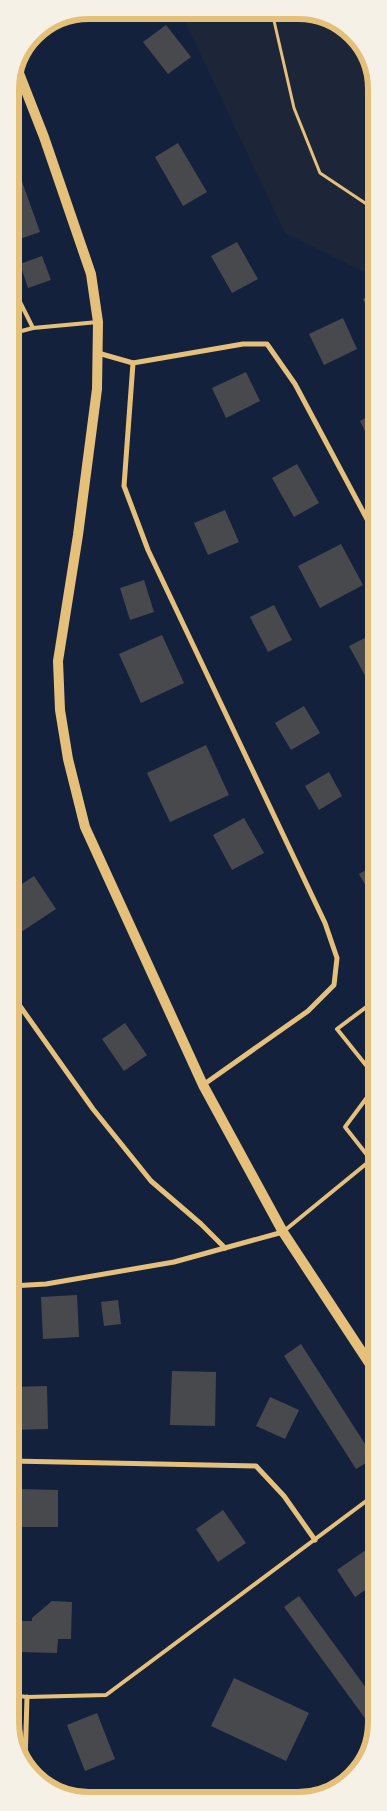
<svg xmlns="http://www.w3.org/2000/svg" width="387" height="1811" viewBox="0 0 387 1811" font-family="Raleway,sans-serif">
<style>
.green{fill:#1d2539}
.building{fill:#48494c}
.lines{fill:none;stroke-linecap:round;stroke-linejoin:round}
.path{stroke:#e5c07b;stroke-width:3}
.service{stroke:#e5c07b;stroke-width:4}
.minor{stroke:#e5c07b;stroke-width:5}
.secondary{stroke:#e5c07b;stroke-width:10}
.rim{fill:none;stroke:#e5c07b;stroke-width:6}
</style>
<rect width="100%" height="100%" fill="#14213d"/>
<polygon class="green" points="180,11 318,13 357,37 376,79 376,280 374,277 285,233"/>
<g class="building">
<polygon points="166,25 191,57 168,74 143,42"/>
<polygon points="178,143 207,192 183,206 155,157"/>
<polygon points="10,148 40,232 17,240 10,222"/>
<polygon points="237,242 258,279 232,293 211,256"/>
<polygon points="42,256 51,280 28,288 20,264"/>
<polygon points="376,292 376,317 372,319 363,299"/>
<polygon points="343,318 357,349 324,365 309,334"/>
<polygon points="246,372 260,401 226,418 212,388"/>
<polygon points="376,412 376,453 360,421"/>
<polygon points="297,464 319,503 294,517 272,478"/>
<polygon points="225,510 239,542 208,555 194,523"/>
<polygon points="341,544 363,585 320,608 298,566"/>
<polygon points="144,580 154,612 130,620 120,588"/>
<polygon points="274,605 292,640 268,652 250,617"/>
<polygon points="377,632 377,692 375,694 349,646"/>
<polygon points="162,635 184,683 141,703 119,654"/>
<polygon points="304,706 320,733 291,750 275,723"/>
<polygon points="206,745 229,795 170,822 147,773"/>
<polygon points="329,772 342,796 319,810 305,786"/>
<polygon points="244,818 264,853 232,870 213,835"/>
<polygon points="377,864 377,901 375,902 359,874"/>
<polygon points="34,876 56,909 15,936 10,929 10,892"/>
<polygon points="125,1023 147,1055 124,1071 102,1039"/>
<polygon points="77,1295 79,1337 43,1339 41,1297"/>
<polygon points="11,1297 18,1298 14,1341 11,1340"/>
<polygon points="118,1300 121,1324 104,1326 101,1302"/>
<polygon points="301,1344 374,1458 356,1469 284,1356"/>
<polygon points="172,1371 216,1372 215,1426 170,1425"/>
<polygon points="47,1386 48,1429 11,1430 11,1387"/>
<polygon points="270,1397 299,1410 285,1439 256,1426"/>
<polygon points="19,1489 58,1490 58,1527 19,1527"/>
<polygon points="223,1510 246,1543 218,1562 196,1529"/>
<polygon points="373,1545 377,1550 377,1582 355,1597 337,1570"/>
<polygon points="299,1596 377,1703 377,1727 375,1732 284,1607"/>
<polygon points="52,1601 72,1602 71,1639 58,1639 57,1653 19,1652 20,1621 32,1621 32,1618"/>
<polygon points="234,1678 309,1713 286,1761 211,1726"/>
<polygon points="97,1713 115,1759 85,1771 67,1725"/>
</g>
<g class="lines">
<polyline class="path" points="272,12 294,108 320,173 365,203 376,214"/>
<g class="service">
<polyline points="10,278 15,292 33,328"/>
<polyline points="10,334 33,328 98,322"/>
<polyline points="377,999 337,1029 377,1079"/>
<polyline points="371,1160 345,1127 377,1084"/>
<polyline points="284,1231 377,1155"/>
<polyline points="369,1362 377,1354"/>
<polyline points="11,1695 27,1697 106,1695 377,1493"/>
</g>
<g class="minor">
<polyline points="98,353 133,363 124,486 148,550 325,923 337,958 334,985 308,1011 203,1085"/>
<polyline points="133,363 243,344 267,344 295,384 376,536"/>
<polyline points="10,992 93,1109 151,1181 201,1224 225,1248"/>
<polyline points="11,1286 46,1284 174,1262 283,1232"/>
<polyline points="11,1461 256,1466 284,1496 315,1540"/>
<polyline points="25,1764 27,1697"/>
</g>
<polyline class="secondary" points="17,68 44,137 91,274 98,322 97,389 78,535 58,661 60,710 68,759 85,827 203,1085 283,1232 377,1375"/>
</g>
<path d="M0 0H387V1811H0ZM89 19H298A70 70 0 0 1 368 89V1722A70 70 0 0 1 298 1792H89A70 70 0 0 1 19 1722V89A70 70 0 0 1 89 19Z" fill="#f6f1e7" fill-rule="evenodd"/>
<path class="rim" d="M89 19H298A70 70 0 0 1 368 89V1722A70 70 0 0 1 298 1792H89A70 70 0 0 1 19 1722V89A70 70 0 0 1 89 19Z"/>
</svg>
